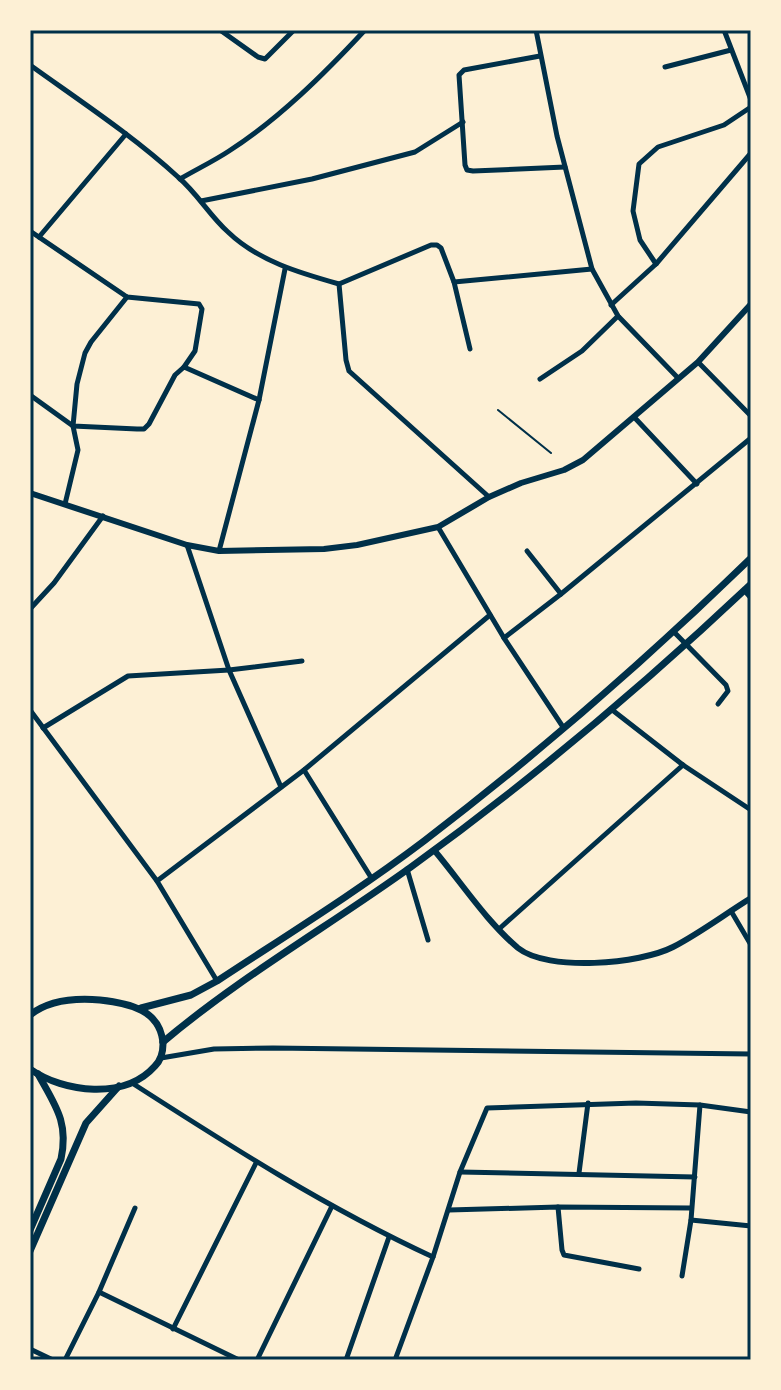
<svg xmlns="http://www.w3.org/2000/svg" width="781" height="1390" viewBox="0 0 781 1390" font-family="'Exo 2',sans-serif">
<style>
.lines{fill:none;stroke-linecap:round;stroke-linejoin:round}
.service{stroke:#003049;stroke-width:2}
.minor{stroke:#003049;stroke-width:5}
.tertiary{stroke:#003049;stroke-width:6}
.secondary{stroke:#003049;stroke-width:7}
.primary{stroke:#003049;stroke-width:7}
.neatline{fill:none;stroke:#003049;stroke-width:3}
</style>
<rect width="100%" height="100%" fill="#fdf0d5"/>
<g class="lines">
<polyline class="service" points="498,410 551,453"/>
<g class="minor">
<polyline points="220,30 258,57 265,59 294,30"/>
<polyline points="536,30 557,136 592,269 618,316 678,378"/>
<polyline points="724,30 751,100"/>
<polyline points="540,56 464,70 459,75 465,165 467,170 473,171 565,167"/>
<path d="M30 65C80 101 132 135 178 177 197 193 210 216 228 232 258 261 300 273 339 284L346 360 349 371 489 497"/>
<polyline points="665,67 731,50"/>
<path d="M180 179C197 169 214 161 229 151 279 119 325 73 365 30"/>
<polyline points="201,201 312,179 415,152 463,122"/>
<polyline points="30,231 127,297 199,304 202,309 195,351 184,367"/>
<polyline points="39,237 126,134"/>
<polyline points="656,264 640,240 633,211 639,164 658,147 724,125 751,107"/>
<polyline points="454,282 592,269"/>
<polyline points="339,284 431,245 437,245 441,248 454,282 470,349"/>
<polyline points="611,305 656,264 751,153"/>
<polyline points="698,362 751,416"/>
<polyline points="540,379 582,351 618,316"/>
<polyline points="30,395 73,426 137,429 144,429 149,424 175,375 184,367 259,400"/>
<polyline points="634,417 697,484"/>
<polyline points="65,504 78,450 73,426 77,384 85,353 91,342 127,297"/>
<polyline points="438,527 504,638 563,727"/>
<polyline points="187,545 229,670 281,787"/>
<polyline points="219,551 259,400 285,269"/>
<polyline points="527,551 561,594"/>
<polyline points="744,590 751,598"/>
<polyline points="30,609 54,583 103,516"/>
<polyline points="674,632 726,685 728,691 718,704"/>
<polyline points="504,638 561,594 751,438"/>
<polyline points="611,709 683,765 751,810"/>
<polyline points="30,710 157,881"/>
<polyline points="43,728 128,676 229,670 302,661"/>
<polyline points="304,770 372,879"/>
<polyline points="407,869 428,940"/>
<polyline points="731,911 751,945"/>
<polyline points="499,929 683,765"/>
<polyline points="217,981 157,881 304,770 490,615"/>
<polyline points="161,1058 214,1049 273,1048 751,1054"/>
<path d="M132 1083C230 1146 327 1208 433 1257"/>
<polyline points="460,1172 695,1177"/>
<polyline points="579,1173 588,1103"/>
<polyline points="558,1207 562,1250 564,1255 639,1269"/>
<polyline points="449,1210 558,1207 691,1208"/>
<polyline points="691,1220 751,1226"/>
<polyline points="682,1276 691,1220 700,1105"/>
<polyline points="99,1292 239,1360"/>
<polyline points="173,1329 256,1163"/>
<polyline points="30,1349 53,1360"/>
<polyline points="65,1360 99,1292 135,1208"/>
<polyline points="257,1360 332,1206"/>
<polyline points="346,1360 389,1237"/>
<polyline points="395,1360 433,1257 460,1172 487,1108 636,1103 700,1105 751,1112"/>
</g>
<g class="tertiary">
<polyline points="30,493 187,545 219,551 324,549 357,545 438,527 489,497 521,483 564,470 583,460 698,362 751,304"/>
<path d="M434 850C461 882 486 921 518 948 548 972 640 964 673 947 700 933 725 914 751 898"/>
</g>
<g class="secondary">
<path d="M30 1230 61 1159C69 1122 55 1105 38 1074"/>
<polyline points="30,1251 86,1123 119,1086"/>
</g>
<g class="primary">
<path d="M141 1008 191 995 217 981C287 935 358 891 424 841 538 754 648 658 751 558"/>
<path d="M30 1015C49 1000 77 998 100 1000 129 1003 161 1010 163 1044 163 1053 161 1060 155 1066 125 1100 64 1093 30 1069"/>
<path d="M163 1042C240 977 329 926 411 867 530 781 644 685 751 584"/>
</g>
</g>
<rect width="781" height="1390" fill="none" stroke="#fdf0d5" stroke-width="64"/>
<rect x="32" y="32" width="717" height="1326" class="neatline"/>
</svg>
